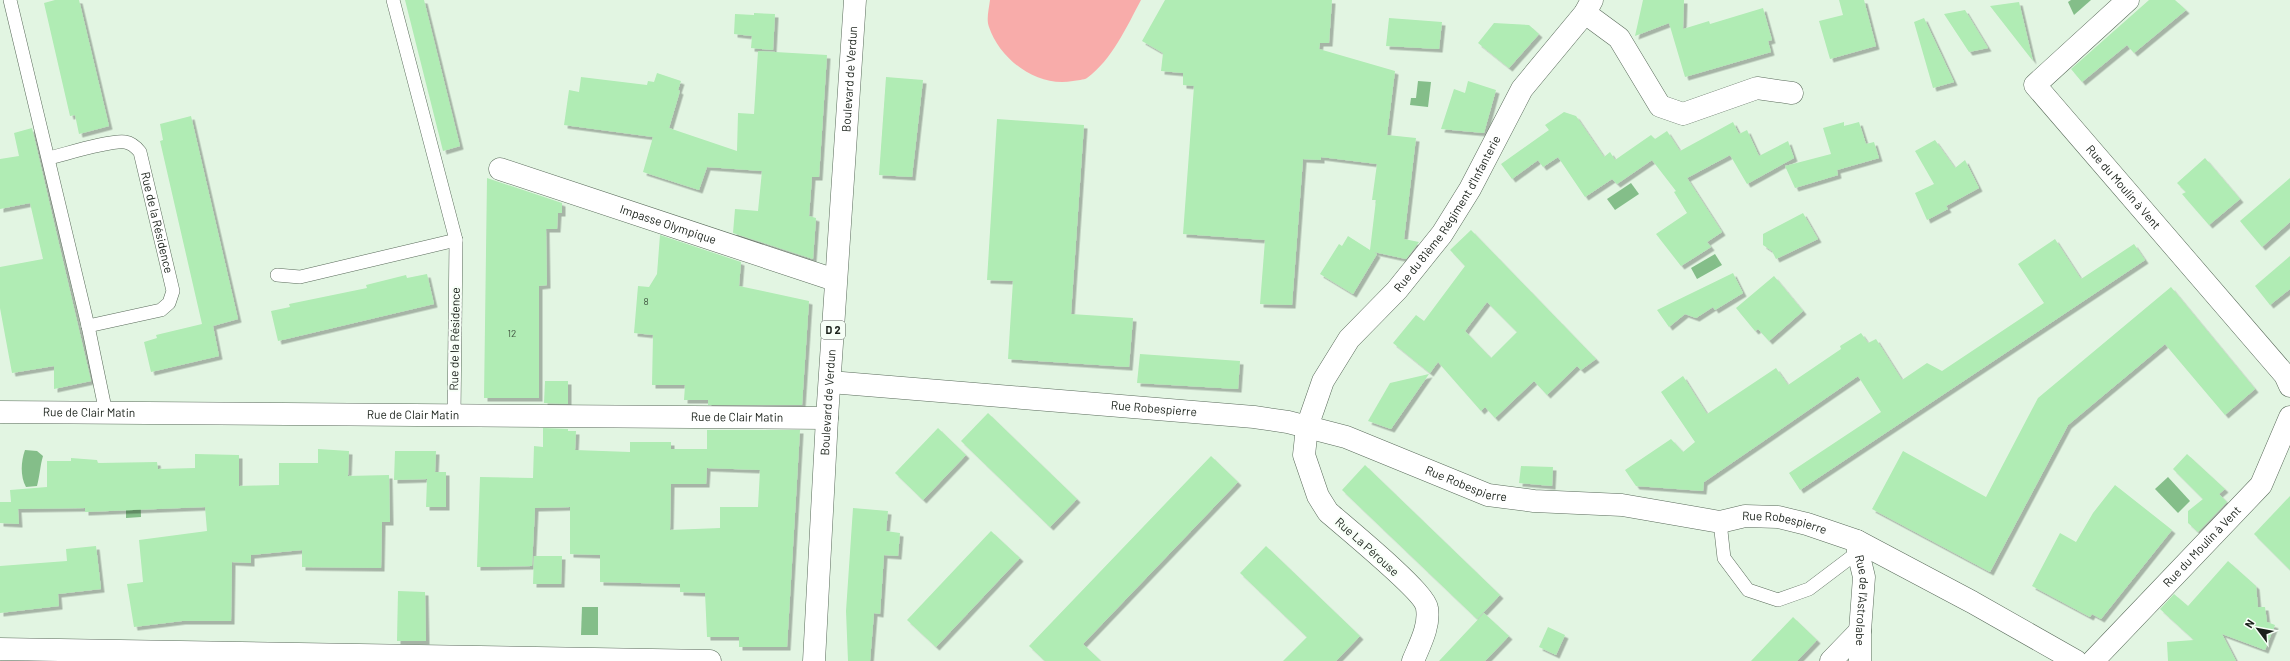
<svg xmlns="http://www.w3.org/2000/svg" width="2290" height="661" viewBox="0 0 2290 661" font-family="Barlow,sans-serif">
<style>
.green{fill:#f8acaa}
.water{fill:#84be89}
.building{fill:#b0ecb4;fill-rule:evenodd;filter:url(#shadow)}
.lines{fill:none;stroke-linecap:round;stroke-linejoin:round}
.service-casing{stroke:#5a6b5b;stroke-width:14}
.minor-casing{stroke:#5a6b5b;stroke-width:23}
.tertiary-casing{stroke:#5a6b5b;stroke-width:23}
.primary-casing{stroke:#5a6b5b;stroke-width:23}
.service{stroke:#fff;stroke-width:13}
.minor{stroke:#fff;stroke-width:22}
.tertiary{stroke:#fff;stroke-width:22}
.primary{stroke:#fff;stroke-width:22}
.labels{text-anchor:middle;stroke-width:4;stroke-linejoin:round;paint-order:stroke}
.number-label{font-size:10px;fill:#405440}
.shield{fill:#f7fff7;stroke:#5c645c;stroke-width:1}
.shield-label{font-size:11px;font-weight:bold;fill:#1a211a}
.street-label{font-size:12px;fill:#1a211a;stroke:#f7fff7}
</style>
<defs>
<filter id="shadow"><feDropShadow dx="3.5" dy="3.5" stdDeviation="0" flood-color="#0004"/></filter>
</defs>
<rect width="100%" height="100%" fill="#e2f5e2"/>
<path class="green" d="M990 0H1141C1127 26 1112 60 1087 78 1084 80 1077 80 1073 81 1038 88 1000 60 989 27 986 20 989 8 990 0Z"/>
<g class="water">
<polygon points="2071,0 2091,0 2074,15 2068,2"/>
<polygon points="1418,81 1431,82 1428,107 1410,105 1411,98 1416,98"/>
<polygon points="1631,183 1639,194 1615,210 1607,199"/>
<polygon points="1715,254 1722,265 1697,279 1691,268"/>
<path d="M25 450 37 451 43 456C40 466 40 475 37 486L26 487C20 476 21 461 25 450Z"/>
<polygon points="2168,477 2190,501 2178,513 2155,489"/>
<polygon points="140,482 141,517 126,518 126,483"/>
<polygon points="582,607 598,607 598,635 581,635"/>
</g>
<g class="building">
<polygon points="55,0 79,0 109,126 79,134 75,115 70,116 44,3"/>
<polygon points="405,0 424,0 460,146 443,151"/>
<polygon points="1165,0 1332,0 1329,43 1320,43 1319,49 1395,71 1387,135 1416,138 1404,239 1419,242 1406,259 1374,252 1377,254 1353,294 1320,274 1339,244 1342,246 1348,236 1370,250 1376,200 1372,200 1377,164 1321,157 1321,160 1303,159 1292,305 1260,304 1265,240 1183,234 1194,86 1183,85 1183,73 1161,71 1163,53 1142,41"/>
<polygon points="1643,0 1684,0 1683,29 1709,21 1710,24 1763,8 1772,40 1768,41 1771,52 1685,77 1669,23 1635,36"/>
<polygon points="1839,0 1864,0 1876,46 1830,59 1819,21 1843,15"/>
<polygon points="2149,0 2175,0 2186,10 2134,53 2127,45 2082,82 2071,69"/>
<polygon points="2019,2 2033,61 1990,6"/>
<polygon points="1965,10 1988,48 1969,52 1944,14"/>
<polygon points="754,13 775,14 773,50 751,48 752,36 734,34 735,14 754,15"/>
<polygon points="1389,18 1442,22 1439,49 1386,46"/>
<polygon points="1924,18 1954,82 1933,88 1914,22"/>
<polygon points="1494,23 1529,25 1539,34 1509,68 1478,43"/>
<polygon points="758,51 827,55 819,177 812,177 809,216 816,218 813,259 733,233 735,209 758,211 762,171 707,167 699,190 643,172 653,137 564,125 569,90 579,92 581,77 647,85 648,81 654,82 657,73 681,81 678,90 680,91 669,128 737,151 738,113 754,114"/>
<polygon points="886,77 923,80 912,177 879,175"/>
<polygon points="1468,81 1496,90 1484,133 1441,129 1454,89 1465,93"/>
<polygon points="1564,112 1576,116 1604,157 1610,152 1615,160 1651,135 1655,139 1667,131 1680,151 1733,122 1739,134 1747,130 1759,156 1788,141 1794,158 1747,184 1730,155 1687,178 1722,232 1707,242 1711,247 1681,266 1656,234 1687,213 1674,192 1676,191 1652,160 1617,184 1612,179 1585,197 1558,157 1543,167 1538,160 1512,179 1501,164 1549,130 1545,125"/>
<polygon points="191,116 238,319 213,326 219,356 151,372 144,342 157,338 156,335 202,324 160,141 163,140 160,124"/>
<polygon points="997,119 1084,125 1071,314 1133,318 1129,367 1008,359 1013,281 987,280"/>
<polygon points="1844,122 1844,126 1859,122 1866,144 1874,142 1879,158 1837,170 1838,175 1795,188 1785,166 1831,154 1823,128"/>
<polygon points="32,128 91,381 54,389 54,366 12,373 0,308 0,267 43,259 30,203 0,209 0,159 19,156 14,133"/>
<polygon points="1935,140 1955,168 1965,160 1979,188 1946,206 1948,209 1927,220 1915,193 1934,184 1915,151"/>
<polygon points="2205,158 2240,199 2209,225 2182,194 2186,192 2177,183"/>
<polygon points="487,178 562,203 562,213 558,213 557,229 546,229 547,285 539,286 539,398 484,398"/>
<polygon points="2290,178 2290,222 2262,247 2240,221"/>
<polygon points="1803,213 1818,239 1776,259 1772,251 1763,245 1763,234"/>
<path d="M1471 230 1596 359 1581 370 1577 366 1547 395 1534 381 1495 418 1485 407 1481 411 1438 362 1430 373 1393 343 1416 315 1424 321 1465 266 1450 250ZM1487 302 1517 332 1491 358 1465 331Z"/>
<polygon points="660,235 741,262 739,286 809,301 802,405 708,405 708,400 684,400 685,385 652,385 653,335 634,333 638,286 649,287 657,274"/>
<polygon points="2055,239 2081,279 2134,244 2145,260 1800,490 1789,473 1881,412 1858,376 1704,482 1703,491 1636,486 1625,470 1671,439 1683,452 1695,442 1661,392 1683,376 1707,414 1776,368 1788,385 1841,349 1840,346 1861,333 1868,343 1876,339 1902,380 1927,363 1942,371 2044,303 2018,264"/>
<polygon points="2290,256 2290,289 2270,305 2255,286"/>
<polygon points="1733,273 1743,293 1715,310 1713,307 1696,318 1685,314 1669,327 1657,310"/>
<polygon points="427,274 434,304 278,341 271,311 290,307 289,304 367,288 366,285 406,275 407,278"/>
<polygon points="1774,276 1803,311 1769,341 1758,329 1755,331 1736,308"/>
<polygon points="2171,287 2255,389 2225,415 2165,344 2068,425 1990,572 1872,509 1903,451 1986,497 2038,398"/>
<polygon points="1140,354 1240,361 1238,389 1137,383"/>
<polygon points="1429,374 1391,429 1368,421 1390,383"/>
<polygon points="545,381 568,381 568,404 544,403"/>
<polygon points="988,413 1077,499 1050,527 961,441"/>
<path d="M543 428 568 429V431H576L575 450 630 452V442H671V449H707V430H800L787 647H739V637H707L705 593 680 592V584L600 582V555L570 554V507L535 508 532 566 477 567 480 477 533 478 534 446 543 447ZM707 468 760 470 758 507H720V528L670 530 671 484H706Z"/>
<polygon points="938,428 966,455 923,500 895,473"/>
<polygon points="318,449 349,451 348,476 389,475 390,522 382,522 381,568 302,567 302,550 251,555 251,563 232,562 231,621 182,621 134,627 127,584 143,582 139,540 207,531 205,507 85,512 85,508 18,509 19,524 0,523 0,502 11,502 10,490 47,487 47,461 71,461 71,458 97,460 98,463 157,462 158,469 195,468 195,454 239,455 239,486 279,485 279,463 318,463"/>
<polygon points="395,451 436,451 435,472 446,472 446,507 426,507 427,479 394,480"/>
<polygon points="2187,454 2225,489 2219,494 2227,502 2198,532 2188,523 2188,511 2203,499 2173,469"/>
<polygon points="1211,456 1238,482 1083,644 1101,661 1045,661 1029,646"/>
<polygon points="1365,465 1500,595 1477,619 1342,490"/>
<polygon points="1521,466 1553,467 1552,486 1519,483"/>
<polygon points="2115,485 2172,530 2101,619 2092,614 2090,617 2032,586 2060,533 2076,542 2093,513"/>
<polygon points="2290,496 2290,570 2254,534"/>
<polygon points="853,508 888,511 886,531 900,533 898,556 884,555 880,614 874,613 870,661 848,661 846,611"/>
<polygon points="991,531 1020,558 936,647 907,620"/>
<polygon points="96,546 101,589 58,594 59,606 0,613 0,566 67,561 66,549"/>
<polygon points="1266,546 1360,636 1336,661 1283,661 1307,637 1240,573"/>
<polygon points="534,556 562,556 561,584 533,584"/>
<polygon points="2228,561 2256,586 2258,607 2265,607 2267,622 2275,625 2265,650 2222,634 2236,661 2168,661 2167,642 2194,640 2160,609 2174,594 2188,606"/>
<polygon points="398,591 425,592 426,641 397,641"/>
<polygon points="1484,613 1509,636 1485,661 1439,661"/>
<polygon points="1793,617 1817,640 1797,661 1751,661"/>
<polygon points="1548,627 1565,635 1556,655 1539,647"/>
</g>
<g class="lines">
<g class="service-casing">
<g id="service">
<polyline points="10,0 88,326 106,413"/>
<polyline points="393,0 456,240 454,415"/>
<path id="s1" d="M49 158C66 154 110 140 125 142 132 143 136 147 140 152L173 291 169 303 161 310 88 326"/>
<polyline points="277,275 300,277 456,240"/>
<polyline points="1720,522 1724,558 1748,590 1778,600 1809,589 1858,552"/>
</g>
</g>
<g class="minor-casing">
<g id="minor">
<path id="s2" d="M2128 0 2035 85 2285 375 2290 386"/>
<polyline points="1585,13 1619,38 1660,106 1683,114 1757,88 1792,93"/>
<path id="s3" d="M500 169 835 280"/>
<path id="s4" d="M0 412 827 418"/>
<path id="s5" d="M1857 541 1858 552 1864 577 1860 631V661"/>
<polyline points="0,649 710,661"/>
<path id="s6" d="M1413 661C1420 644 1430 626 1427 608 1425 592 1344 526 1328 512L1318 496 1304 455 1307 427 1323 381 1349 339 1397 290 1442 234 1470 189 1522 89 1585 13 1592 0"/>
<polyline points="1831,661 1860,631"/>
<path id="s7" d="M2093 661 2261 485 2290 417"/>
</g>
</g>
<g class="tertiary-casing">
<g id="tertiary">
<path id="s8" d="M830 382 1254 417 1288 422 1346 437 1488 495 1534 501 1622 505 1720 522 1745 516 1778 517 1807 524 1857 541 1972 602 2076 661"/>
</g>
</g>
<g class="primary-casing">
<g id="primary">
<path id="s9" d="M814 661 827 418 855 0"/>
</g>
</g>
<use href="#service" class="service"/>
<use href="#minor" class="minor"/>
<use href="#tertiary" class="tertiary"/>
<use href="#primary" class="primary"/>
</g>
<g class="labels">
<g class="number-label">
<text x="646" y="305">8</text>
<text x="512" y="337">12</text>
</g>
<rect class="shield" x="821" y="321" width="24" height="18" rx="3"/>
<g class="shield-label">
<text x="833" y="334">D 2</text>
</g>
<g class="street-label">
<text dy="4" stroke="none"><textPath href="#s9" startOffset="583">Boulevard de Verdun</textPath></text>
<text dy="4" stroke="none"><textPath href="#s2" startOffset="261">Rue du Moulin à Vent</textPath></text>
<text dy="4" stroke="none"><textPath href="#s6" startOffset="543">Rue du 81ème Régiment d'Infanterie</textPath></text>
<text dy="4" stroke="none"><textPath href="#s1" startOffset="169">Rue de la Résidence</textPath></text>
<text dy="4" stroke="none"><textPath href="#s3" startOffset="177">Impasse Olympique</textPath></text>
<text transform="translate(455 339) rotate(-89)" y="4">Rue de la Résidence</text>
<text dy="4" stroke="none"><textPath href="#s9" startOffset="259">Boulevard de Verdun</textPath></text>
<text dy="4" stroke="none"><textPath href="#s8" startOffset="325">Rue Robespierre</textPath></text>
<text dy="4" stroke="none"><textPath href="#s4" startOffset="89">Rue de Clair Matin</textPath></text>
<text dy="4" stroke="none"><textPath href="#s4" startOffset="413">Rue de Clair Matin</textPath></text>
<text dy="4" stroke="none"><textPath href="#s4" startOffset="737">Rue de Clair Matin</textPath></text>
<text dy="4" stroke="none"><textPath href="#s8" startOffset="649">Rue Robespierre</textPath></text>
<text dy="4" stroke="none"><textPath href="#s8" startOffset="973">Rue Robespierre</textPath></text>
<text dy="4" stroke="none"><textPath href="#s7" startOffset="158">Rue du Moulin à Vent</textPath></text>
<text transform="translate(1367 547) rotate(42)" y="4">Rue La Pérouse</text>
<text dy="4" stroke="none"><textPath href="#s5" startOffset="60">Rue de l'Astrolabe</textPath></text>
</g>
</g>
<g transform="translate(2258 629) rotate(302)" stroke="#f7fff7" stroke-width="3" paint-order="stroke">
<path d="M0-3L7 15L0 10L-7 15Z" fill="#1a211a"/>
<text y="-6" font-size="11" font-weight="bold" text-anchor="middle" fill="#1a211a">N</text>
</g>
</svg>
